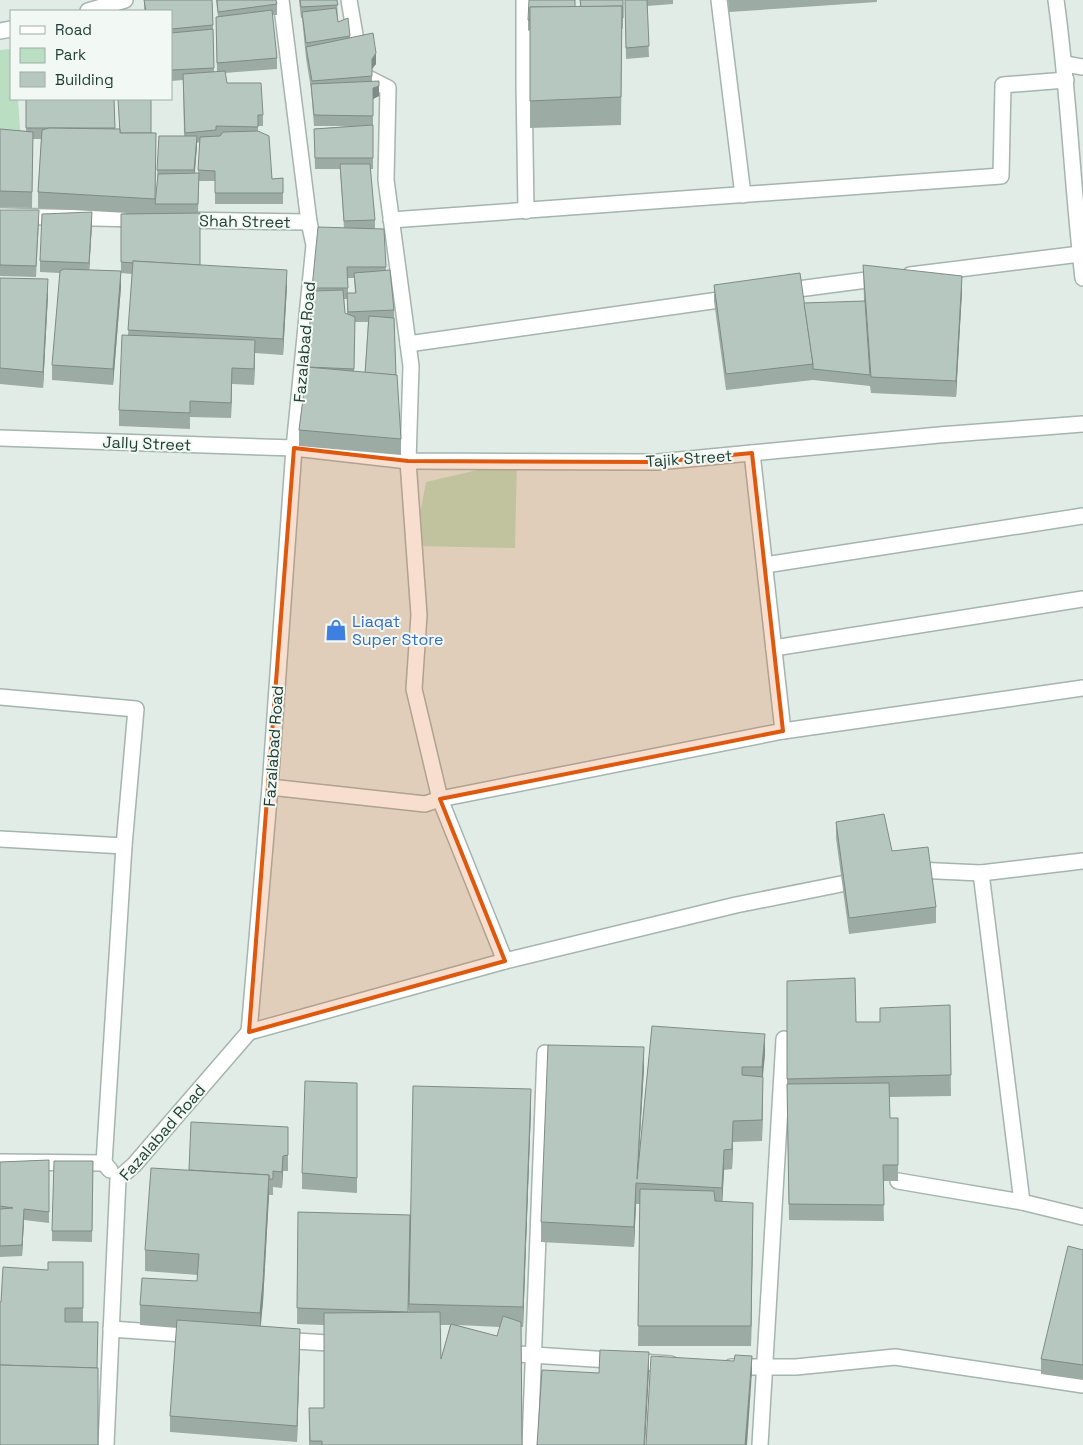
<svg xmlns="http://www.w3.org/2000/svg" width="1083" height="1445" viewBox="0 0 1083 1445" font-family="'Space Grotesk',sans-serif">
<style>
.green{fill:#b9dec2}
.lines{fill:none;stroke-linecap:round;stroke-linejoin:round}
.minor-casing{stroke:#a4b4ae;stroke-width:18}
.minor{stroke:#fff;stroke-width:15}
.wall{fill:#9daba5;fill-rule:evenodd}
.shaded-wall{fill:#7f8b86}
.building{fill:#b6c7c0;stroke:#7f8b86}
.marked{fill:#de580e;fill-opacity:0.2;stroke:#de580e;stroke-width:4;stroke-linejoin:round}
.labels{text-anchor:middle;stroke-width:4;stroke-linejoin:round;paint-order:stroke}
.street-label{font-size:16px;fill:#213e35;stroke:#f2f9f5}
.shop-label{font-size:16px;fill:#366cbe;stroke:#f2f9f5;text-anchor:start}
</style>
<rect width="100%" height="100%" fill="#e1ece7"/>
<g class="green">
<polygon points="11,49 11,99 18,99 21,143 0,141 0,50"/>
<polygon points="517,461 515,548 414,546 426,482"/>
</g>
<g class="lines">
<g class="minor-casing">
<g id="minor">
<polyline points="349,0 362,75 388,88 386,180 411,366 408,461 419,615 414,689 440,799 505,961"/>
<polyline points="524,0 524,83 526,211"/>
<polyline points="719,0 743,195"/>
<path d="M1056 0C1069 92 1072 185 1083 278"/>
<polyline points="88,11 125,0"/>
<polyline points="0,31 11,29"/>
<polyline points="1065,64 1083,67"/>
<polyline points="0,216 140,219"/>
<polyline points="181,220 309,222"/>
<polyline points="391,220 1001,176 1003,85 1066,80"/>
<polyline points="910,275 1080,254"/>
<polyline points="783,291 882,278"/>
<polyline points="408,344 733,298"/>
<polyline points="0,438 294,448 408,461 658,462 939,435 1083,424"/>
<polyline points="765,565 1083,516"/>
<polyline points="774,648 1083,599"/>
<polyline points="0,697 136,709 124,846 104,1163"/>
<polyline points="783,731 1083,688"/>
<polyline points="270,787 425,804 440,799 783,731 752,453"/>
<polyline points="0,839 124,846"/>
<polyline points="910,871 916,870 981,873 1083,861"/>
<polyline points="981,873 1022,1202"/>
<polyline points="249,1032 505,961 736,905 861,880"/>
<polyline points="0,1162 104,1163 110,1170"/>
<polyline points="898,1181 1022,1202 1083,1217"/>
<polyline points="111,1329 197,1335"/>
<polyline points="280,1340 344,1344"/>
<polyline points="502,1353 671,1364"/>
<polyline points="731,1367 796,1367 895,1357 1083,1385"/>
<polyline points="106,1445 118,1179 134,1165 249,1032 270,787 294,448 314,245 309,222 281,0"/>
<polyline points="530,1445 545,1053"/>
<polyline points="760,1445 784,1039"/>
</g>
</g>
<use href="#minor" class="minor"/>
</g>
<g class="wall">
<path d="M144 0 213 25 214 72H217L216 17H218L216 0H276L277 4V15H272L277 58V69L225 73 227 83 263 115V126H258V131L272 179 283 178V204H215V181H199L198 213 200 265 287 286 283 355 255 353 254 385 232 384 231 418 190 417V429L119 426V410L128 335 132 274 121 273V287L113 385 52 380V365L60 273 40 272V261L92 223 89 270 121 271V214L127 213 38 208V192L41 139H33L32 208 0 207V129L26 131V99H114L115 129 156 133 155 204 158 181 157 170 184 136 183 80 171 81V11H144ZM200 142 198 173H195L197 143Z"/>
<path d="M299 0H337L338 22 350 36V38L376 64 372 69V81L379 96 373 99V169H370L375 220V229H384L386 271 394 310 396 375 401 439V455L299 446V430L307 367 312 288 344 228 340 169H315L314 129 350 126H314L311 89 306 58 302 18H301ZM348 278H354L355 293H348ZM344 299H347V314L345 313ZM355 322H368L365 373 354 372Z"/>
<polygon points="580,0 623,0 623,28 622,29 621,125 530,128 530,30 528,31 528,20 575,7 580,7"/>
<polygon points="625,0 673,0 673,4 647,6 649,57 626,59"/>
<polygon points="728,0 877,0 877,2 729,12"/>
<polygon points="0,210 39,221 36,277 0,276"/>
<polygon points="863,265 962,291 956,397 871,393 870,386 813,380 726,390 714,301 714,285 804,303 864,301"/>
<polygon points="0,278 48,295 43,388 0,384"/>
<polygon points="836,822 892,851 936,907 936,923 849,934 836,838"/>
<polygon points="787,981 856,1022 880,1022 950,1005 951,1096 889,1097 890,1118 898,1118 898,1181 883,1181 884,1221 789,1220 787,1099"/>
<polygon points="652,1026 765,1054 762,1077 763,1097 762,1141 733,1142 732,1169 724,1170 722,1202 753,1223 751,1346 638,1346 640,1204 636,1204 634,1247 541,1242 541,1222 644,1068 639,1157"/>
<polygon points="357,1083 357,1193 302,1189 302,1173"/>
<path d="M531 1109 523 1327H521L522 1445H309V1408H324V1325L297 1324 298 1212 410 1215ZM409 1272V1312H408L409 1305ZM440 1325H450L441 1359ZM457 1325 500 1327 497 1336Z"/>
<polygon points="288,1127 288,1171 283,1171 282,1188 273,1187 273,1195 269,1195 263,1302 260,1326 300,1345 297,1442 170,1432 170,1416 177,1328 140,1325 140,1305 197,1281 198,1275 145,1271 145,1250 189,1170"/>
<polygon points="49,1160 49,1223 24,1220 22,1256 0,1257 0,1162"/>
<polygon points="93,1161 92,1242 52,1241 52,1231"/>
<polygon points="1083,1250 1083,1380 1041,1374 1041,1359"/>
<polygon points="83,1262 83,1322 98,1338 1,1302 48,1270"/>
</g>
<g class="shaded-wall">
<polygon points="376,53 376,64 372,69 372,59"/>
<polygon points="379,86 379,96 373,99 373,88"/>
<polygon points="197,136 197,147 194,180 194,170"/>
<polygon points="92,212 92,223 89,274 89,263"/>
<polygon points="287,270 287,286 283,355 283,339"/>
<polygon points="121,271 121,287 113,385 113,369"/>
<polygon points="962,276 962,291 956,397 956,381"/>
<polygon points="48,279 48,295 43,388 43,372"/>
<polygon points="255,340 255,356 254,385 254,369"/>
<polygon points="232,368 232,384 231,418 231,403"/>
<polygon points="765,1034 765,1054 762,1087 762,1067"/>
<polygon points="644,1047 644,1068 637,1183"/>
<polygon points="763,1077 763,1097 762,1141 762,1120"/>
<polygon points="531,1089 531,1109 523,1327 523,1307"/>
<polygon points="733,1121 733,1142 732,1169 732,1149"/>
<polygon points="724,1150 724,1170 722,1209 722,1188"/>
<polygon points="283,1156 283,1171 282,1188 282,1172"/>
<polygon points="269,1175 269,1195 263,1302 260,1334 260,1313"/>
<polygon points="636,1183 636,1204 634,1247 634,1227"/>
<polygon points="753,1203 753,1223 751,1346 751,1326"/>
<polygon points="24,1209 24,1220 22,1256 22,1245"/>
<polygon points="300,1329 300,1345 297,1442 297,1426"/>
<polygon points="649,1352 649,1372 645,1445 644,1445"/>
<polygon points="752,1356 752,1372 747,1445 745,1445"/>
</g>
<g class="building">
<polygon points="144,0 212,0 213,25 171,29 171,11 146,11"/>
<polygon points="217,0 276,0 277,4 218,12"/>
<polygon points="300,0 337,0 338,5 301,7"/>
<polygon points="529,0 575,0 575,7 530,7 530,20 528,20"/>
<polygon points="580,0 623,0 623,18 622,18 622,6 581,7"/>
<polygon points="625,0 647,0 649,46 626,48"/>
<polygon points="622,6 621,97 530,101 530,7"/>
<polygon points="336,8 338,22 348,18 350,36 306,43 302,12"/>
<polygon points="272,10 277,58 217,63 216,17"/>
<polygon points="213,29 214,68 171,70 171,33"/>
<polygon points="373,33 376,53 372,59 372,76 312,81 306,47"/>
<polygon points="225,71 227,83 261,83 263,115 258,115 258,127 216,126 216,130 185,133 183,74"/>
<polygon points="379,81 379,86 373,88 373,116 314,115 311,84"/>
<polygon points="26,99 114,99 115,128 26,128"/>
<polygon points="118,99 151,99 151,133 120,133"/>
<polygon points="373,125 373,158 315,158 314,129"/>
<polygon points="49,128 120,129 120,133 156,133 155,199 38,192 42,130"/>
<polygon points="0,129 33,132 32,192 0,191"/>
<polygon points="258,131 269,136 272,179 283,178 283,193 215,193 215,171 198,170 200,137 220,136 223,132"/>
<polygon points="159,136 197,136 194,170 157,170"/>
<polygon points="340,164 370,164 375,220 344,221"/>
<polygon points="199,173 198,204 155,204 158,174"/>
<polygon points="0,210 39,210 36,266 0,265"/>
<polygon points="92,212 89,263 40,261 42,214"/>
<polygon points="200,213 200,265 133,261 133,263 121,262 121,214"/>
<polygon points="318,227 384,229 386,267 347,267 348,288 312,288"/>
<polygon points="133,261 287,270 283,339 128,330"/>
<polygon points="863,265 962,276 956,381 871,377"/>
<polygon points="64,269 121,271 113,369 52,365 60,271"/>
<polygon points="390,270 394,310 348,312 347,293 356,293 354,273"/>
<polygon points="800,273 813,364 726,374 714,285"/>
<polygon points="0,278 48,279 43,372 0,368"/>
<polygon points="343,290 345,313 355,317 354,369 307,367 312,291"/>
<polygon points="865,301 870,375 813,369 813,364 804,303"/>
<polygon points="369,316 394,318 396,375 365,373"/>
<polygon points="122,335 255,340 254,369 232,368 231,403 190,401 190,413 119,410"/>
<polygon points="307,367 397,375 401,439 299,430"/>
<polygon points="884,814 892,851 928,847 936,907 849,918 836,822"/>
<polygon points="855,978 856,1022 880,1022 880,1008 950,1005 951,1075 787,1079 787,981"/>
<polygon points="652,1026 765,1034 762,1067 742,1067 742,1075 763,1077 762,1120 733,1121 732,1149 724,1150 722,1188 636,1183 634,1227 541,1222 548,1045 644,1047 637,1179"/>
<polygon points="305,1081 357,1083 357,1178 302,1173"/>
<polygon points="889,1083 890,1118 898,1118 898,1165 883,1165 884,1205 789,1204 787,1084"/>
<polygon points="413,1086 531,1089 523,1307 409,1304"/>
<polygon points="191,1122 288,1127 288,1155 283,1156 282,1172 273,1171 273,1179 269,1179 269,1175 189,1170"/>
<polygon points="49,1160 49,1212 24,1209 22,1245 0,1246 0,1209 13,1208 0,1206 0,1162"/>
<polygon points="54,1161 93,1161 92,1231 52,1231"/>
<polygon points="151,1168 269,1175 263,1282 260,1313 140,1305 142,1278 197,1281 199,1254 145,1250"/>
<polygon points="640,1189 714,1191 715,1201 753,1203 751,1326 638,1326"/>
<polygon points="298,1212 410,1215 408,1312 297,1308"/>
<polygon points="1068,1246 1083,1250 1083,1365 1041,1359"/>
<polygon points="48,1262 83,1262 83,1308 65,1308 65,1322 98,1322 97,1368 0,1365 0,1302 1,1302 3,1267 48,1270"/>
<polygon points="440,1312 441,1359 451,1324 497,1336 503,1316 521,1322 522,1445 322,1445 322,1441 310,1441 309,1408 324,1408 324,1313"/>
<polygon points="177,1320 300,1329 297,1426 170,1416"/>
<polygon points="600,1350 649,1352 644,1445 537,1445 542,1370 599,1373"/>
<polygon points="735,1355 752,1356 745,1445 646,1445 651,1356 734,1361"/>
<polygon points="0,1365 98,1368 98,1445 0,1445"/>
</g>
<path class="marked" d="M294 448 408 461 658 462 752 453 783 731 440 799 505 961 249 1032Z"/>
<defs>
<g id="shop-bare" transform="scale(1.725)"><path d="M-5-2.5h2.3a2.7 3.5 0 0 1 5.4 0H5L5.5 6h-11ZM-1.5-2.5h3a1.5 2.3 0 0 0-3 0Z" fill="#3f7fe0" stroke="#f2f9f5" stroke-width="2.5" paint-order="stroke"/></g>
</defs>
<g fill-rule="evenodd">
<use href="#shop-bare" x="336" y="630"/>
</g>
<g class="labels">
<g class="street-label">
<text transform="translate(245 221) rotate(1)" y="6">Shah Street</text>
<text transform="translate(304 342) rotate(-85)" y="6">Fazalabad Road</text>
<text transform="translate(147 443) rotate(2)" y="6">Jally Street</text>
<text transform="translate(689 458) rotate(-4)" y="6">Tajik Street</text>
<text transform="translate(273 746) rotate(-86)" y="6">Fazalabad Road</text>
<text transform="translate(162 1132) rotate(-49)" y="6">Fazalabad Road</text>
</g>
<g class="shop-label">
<text x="352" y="627">Liaqat<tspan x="352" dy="18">Super Store</tspan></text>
</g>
</g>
<rect x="10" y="10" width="162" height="90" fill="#f2f9f5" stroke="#9eaea8"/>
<rect x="20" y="26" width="25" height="8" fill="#ffffff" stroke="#9eaea8"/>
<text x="55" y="35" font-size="15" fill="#213e35">Road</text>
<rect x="20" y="48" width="25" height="15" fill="#b9dec2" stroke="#9eaea8"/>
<text x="55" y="60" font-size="15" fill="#213e35">Park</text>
<rect x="20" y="72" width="25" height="15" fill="#b6c7c0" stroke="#9eaea8"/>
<text x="55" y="85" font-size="15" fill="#213e35">Building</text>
</svg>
